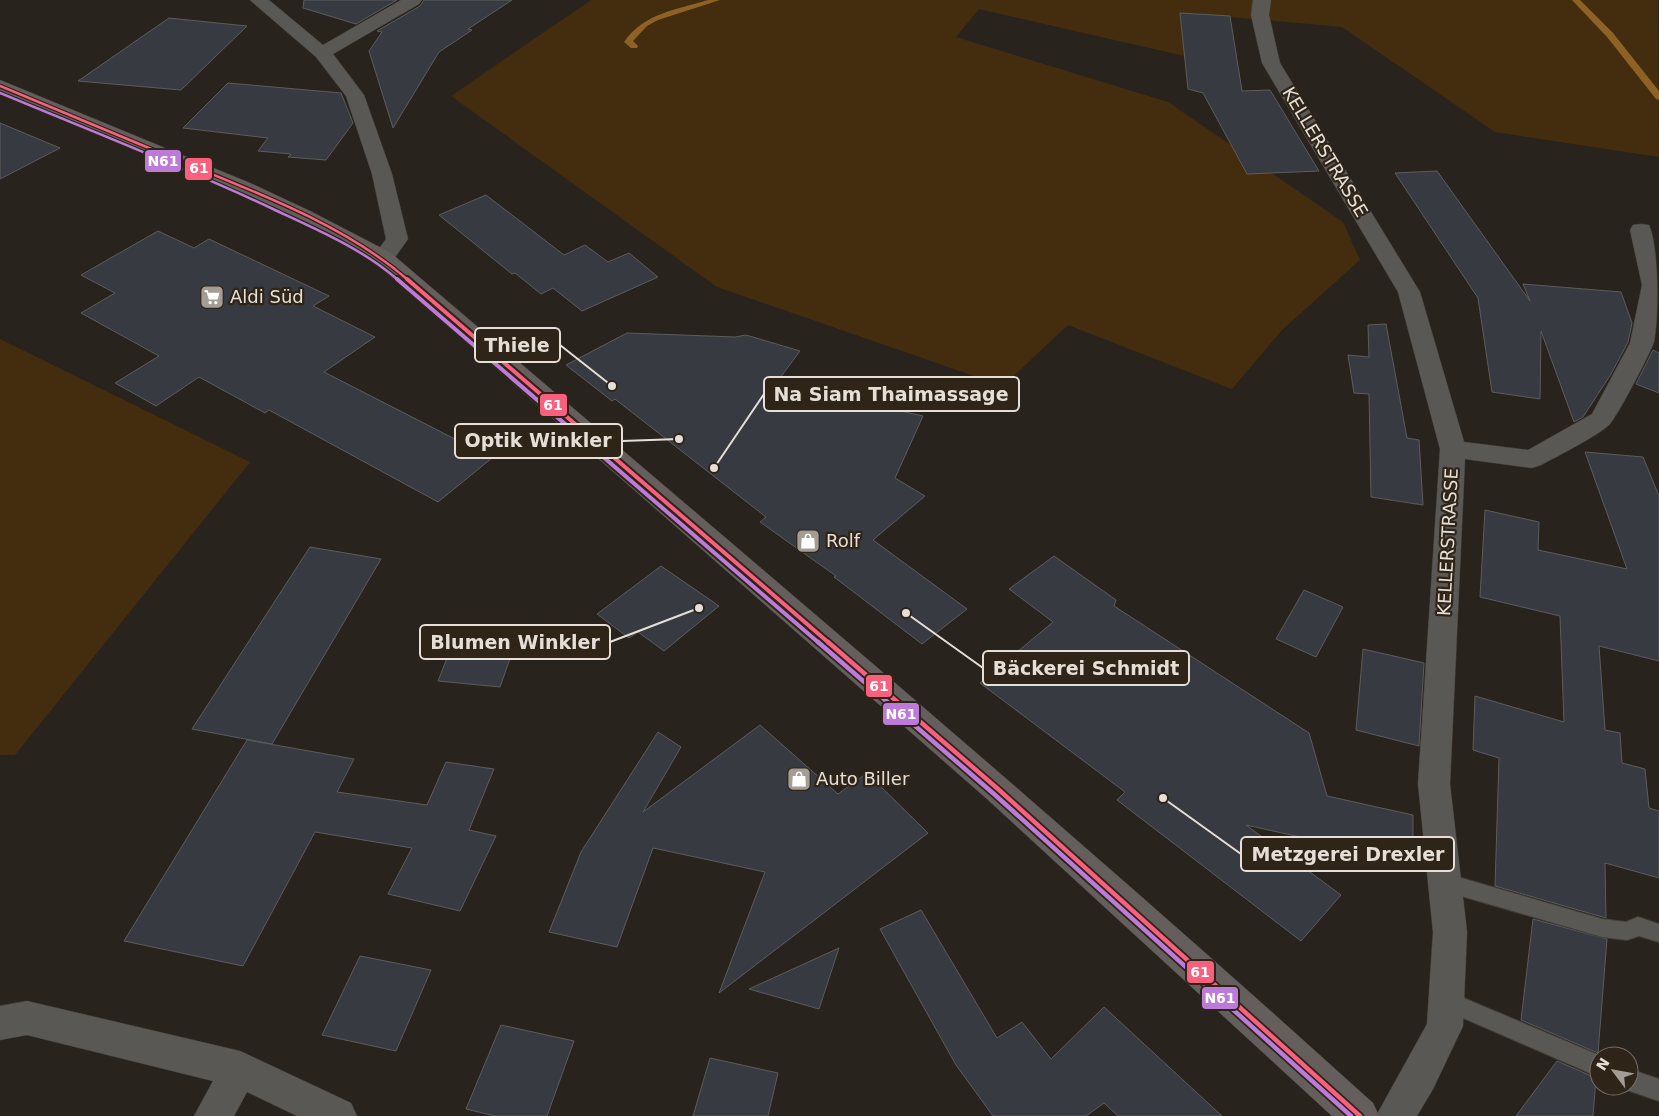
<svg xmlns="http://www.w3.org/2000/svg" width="1659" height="1116" viewBox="0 0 1659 1116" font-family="'DejaVu Sans',sans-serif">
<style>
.green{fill:#432d0e}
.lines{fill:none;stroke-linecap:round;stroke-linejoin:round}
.stream{fill:#8d6224;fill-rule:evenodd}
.building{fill:#373a41;stroke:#5d5c5c}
.service-casing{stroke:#433d38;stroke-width:2}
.minor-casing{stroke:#433d38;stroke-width:1}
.primary-casing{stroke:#433d38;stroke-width:1}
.service{fill:#595855;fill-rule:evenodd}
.minor{fill:#595855;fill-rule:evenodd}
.primary{fill:#645f5c;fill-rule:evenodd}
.bus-1-far2-casing{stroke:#2e2418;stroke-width:5}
.bus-1-far1-casing{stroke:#2e2418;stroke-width:8}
.bus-1-casing{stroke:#2e2418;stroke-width:8}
.bus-2-far2-casing{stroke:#2e2418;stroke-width:5}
.bus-2-far1-casing{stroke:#2e2418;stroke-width:8}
.bus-2-casing{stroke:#2e2418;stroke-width:8}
.bus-1-far2{stroke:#f8607d;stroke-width:2.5}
.bus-1-far1{stroke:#f8607d;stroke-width:4}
.bus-1{stroke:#f8607d;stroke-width:4.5}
.bus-2-far2{stroke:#bd7bd9;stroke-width:2.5}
.bus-2-far1{stroke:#bd7bd9;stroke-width:4}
.bus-2{stroke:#bd7bd9;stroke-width:4.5}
.labels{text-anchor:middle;stroke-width:4.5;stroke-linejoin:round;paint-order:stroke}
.street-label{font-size:18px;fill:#e6dfd7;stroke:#2e2418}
.poi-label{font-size:18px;fill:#e6dfd7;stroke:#2e2418;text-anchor:start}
.leader{fill:none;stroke:#e6dfd7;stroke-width:2}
.callout-dot{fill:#e6dfd7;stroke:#2e2418;stroke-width:2}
.callout{fill:#2e2418;stroke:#e6dfd7;stroke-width:2}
.callout-label{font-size:19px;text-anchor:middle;font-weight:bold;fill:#e6dfd7}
.line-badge{stroke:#2e2418;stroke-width:2}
.badge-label{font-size:14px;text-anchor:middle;font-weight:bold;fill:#fff}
</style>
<rect width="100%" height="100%" fill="#29231d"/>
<g class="green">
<polygon points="591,0 1658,0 1659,157 1495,132 1342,27 1187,13 1206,61 979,9 956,37 1168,102 1343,222 1360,260 1282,330 1232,389 1068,325 1003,386 717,287 451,96"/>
<polygon points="0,339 250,462 15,755 0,755"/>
</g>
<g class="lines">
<g class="stream">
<path d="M708 0H720L658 20 647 26 633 41 638 46 637 48H631L624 42C644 13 676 10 708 0Z"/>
<polygon points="1572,0 1580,0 1613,33 1659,91 1659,100 1656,99 1607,37"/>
</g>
</g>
<g class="building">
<polygon points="304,0 397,0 356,24 303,8"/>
<polygon points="424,0 512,0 468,29 472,30 439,52 393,128 369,51 382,32 377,31 420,6"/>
<polygon points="1180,13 1230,16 1242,91 1270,90 1319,171 1247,174 1203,93 1188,89"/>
<polygon points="169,18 247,26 181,90 78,81"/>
<polygon points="228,83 341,93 353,123 326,160 288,157 291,154 258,151 268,138 183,128"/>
<polygon points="0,123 60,148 0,179"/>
<polygon points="1437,171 1530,301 1523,284 1621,292 1632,323 1628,342 1611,374 1583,417 1574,422 1541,331 1540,399 1492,392 1478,298 1395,173"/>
<polygon points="486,195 564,255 585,245 608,262 629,253 658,277 582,311 553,288 541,294 515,273 512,274 439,215"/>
<polygon points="158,231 194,248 209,239 329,296 313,306 375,337 324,372 492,458 438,502 269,410 265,413 199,377 156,406 115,383 159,356 81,313 115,293 81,275"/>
<polygon points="1386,324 1407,438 1419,440 1423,505 1371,497 1369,394 1354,393 1348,355 1369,357 1368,325"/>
<polygon points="627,333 735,337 746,335 800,351 780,378 872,399 869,404 923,416 895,478 925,496 873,540 967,609 922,644 834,577 836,576 760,522 766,517 615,399 612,401 566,365"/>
<polygon points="1653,350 1659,353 1659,393 1636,384"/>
<polygon points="1585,452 1643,457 1659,496 1659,661 1599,646 1605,730 1620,733 1622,763 1645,769 1649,808 1659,811 1659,878 1605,863 1606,918 1495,886 1499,758 1473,750 1475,696 1564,722 1560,616 1480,597 1485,510 1539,522 1538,550 1627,569"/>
<polygon points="310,547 381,559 272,744 192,729"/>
<polygon points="1054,556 1116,600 1114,606 1309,733 1327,796 1413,815 1413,862 1246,825 1341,895 1301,941 1117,800 1125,792 980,683 1053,622 1009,589"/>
<polygon points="661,566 719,606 664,651 638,632 629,638 597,614"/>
<polygon points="1304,590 1343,607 1316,657 1276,639"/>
<polygon points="451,648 512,653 500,687 438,681"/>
<polygon points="1363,649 1424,663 1419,746 1356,730"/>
<polygon points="760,725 838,794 867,773 928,833 719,993 765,872 653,848 617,947 549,932 581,852 658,732 681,747 643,812"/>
<polygon points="247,740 354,759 337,792 427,805 446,762 494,769 469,830 496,836 460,911 388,894 412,848 315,832 243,966 124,941"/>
<polygon points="921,910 997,1038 1022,1022 1051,1059 1104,1007 1222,1116 1118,1116 1104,1103 1086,1116 993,1116 956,1065 880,929"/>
<polygon points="1533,919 1607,939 1598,1053 1521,1020"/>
<polygon points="839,948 819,1009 749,989"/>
<polygon points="360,956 431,970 396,1051 322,1035"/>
<polygon points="501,1025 574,1041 547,1116 495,1116 466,1109"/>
<polygon points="710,1058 778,1073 768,1116 693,1116"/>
<polygon points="1557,1061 1596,1078 1593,1116 1516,1116"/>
</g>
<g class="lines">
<g class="service-casing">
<g id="service">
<polygon points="1444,873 1602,919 1626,922 1638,917 1659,924 1659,942 1639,936 1627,940 1602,937 1444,891 1437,888 1434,882 1437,876"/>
<polygon points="1447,991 1601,1056 1599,1056 1599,1077 1440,1008 1436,1001 1440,994"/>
<polygon points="1629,1069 1659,1079 1659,1101 1621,1088 1621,1086 1629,1086"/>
</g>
</g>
<g class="minor-casing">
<g id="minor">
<polygon points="250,0 269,0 323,45 401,0 422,0 419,4 333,54 364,95 392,174 408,239 391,263 383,265 375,263 372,258 386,239 372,174 346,96 316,57"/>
<path d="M1253 0H1271L1269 15 1280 63 1420 292 1464 442 1528 450 1592 414 1630 343 1642 285 1630 230 1633 225 1641 224 1649 225C1659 248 1659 316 1654 342 1650 354 1618 415 1610 424 1601 434 1556 457 1541 465L1532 468 1465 459 1450 784 1467 932 1463 1026 1433 1089 1417 1116H1376L1427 1024 1433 932 1418 784 1440 449 1398 292 1262 63 1251 15Z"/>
<polygon points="27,1001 240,1051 351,1103 357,1116 297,1116 247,1092 234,1116 194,1116 213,1081 27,1035 0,1040 0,1006"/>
</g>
</g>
<g class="primary-casing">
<path id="primary" d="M0 80 250 183 312 212 391 253C720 534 1052 812 1373 1103L1379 1116H1332L987 799 375 263 298 220 236 191 0 93Z"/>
</g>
<use href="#service" class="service"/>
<use href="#minor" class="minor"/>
<use href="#primary" class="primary"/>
<g class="bus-1-far2-casing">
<path id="bus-1-far2" d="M0 86C66 113 131 141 197 168 268 197 350 229 408 280"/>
</g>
<g class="bus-1-far1-casing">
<polyline id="bus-1-far1" points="407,279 829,643"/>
</g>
<g class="bus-1-casing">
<polyline id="bus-1" points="828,642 998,789 1360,1116"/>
</g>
<g class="bus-2-far2-casing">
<path id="bus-2-far2" d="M0 93C91 131 184 167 273 209 316 229 363 249 398 280"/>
</g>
<g class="bus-2-far1-casing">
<polyline id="bus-2-far1" points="397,279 819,643"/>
</g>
<g class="bus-2-casing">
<polyline id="bus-2" points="818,642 994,794 1351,1116"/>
</g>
<use href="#bus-1-far2" class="bus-1-far2"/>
<use href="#bus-1-far1" class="bus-1-far1"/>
<use href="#bus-1" class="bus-1"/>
<use href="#bus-2-far2" class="bus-2-far2"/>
<use href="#bus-2-far1" class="bus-2-far1"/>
<use href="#bus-2" class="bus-2"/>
</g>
<defs>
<g id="supermarket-square" transform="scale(1.25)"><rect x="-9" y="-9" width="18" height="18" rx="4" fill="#a49d96" stroke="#2e2418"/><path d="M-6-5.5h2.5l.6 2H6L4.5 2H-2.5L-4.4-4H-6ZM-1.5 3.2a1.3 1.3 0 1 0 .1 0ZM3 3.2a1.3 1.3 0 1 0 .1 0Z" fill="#fff"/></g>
<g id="shop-square" transform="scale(1.25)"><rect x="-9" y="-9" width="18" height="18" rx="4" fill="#a49d96" stroke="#2e2418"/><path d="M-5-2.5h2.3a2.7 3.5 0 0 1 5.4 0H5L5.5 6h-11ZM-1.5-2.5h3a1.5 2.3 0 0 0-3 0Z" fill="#fff"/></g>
</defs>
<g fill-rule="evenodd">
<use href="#supermarket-square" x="212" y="297"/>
<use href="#shop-square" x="808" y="541"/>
<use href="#shop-square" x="799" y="779"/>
</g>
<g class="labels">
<g class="street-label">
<text transform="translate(1325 152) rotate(59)" y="6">KELLERSTRASSE</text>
<text transform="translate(1448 542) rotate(-87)" y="6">KELLERSTRASSE</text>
</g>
<g class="poi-label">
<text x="230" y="303">Aldi Süd</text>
<text x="826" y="547">Rolf</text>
<text x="816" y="785">Auto Biller</text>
</g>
</g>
<path class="leader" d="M612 386L560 345M714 468L764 394M679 439L622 441M699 608L610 642M906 613L983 668M1163 798L1241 854"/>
<g class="callout-dot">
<circle cx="612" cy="386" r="5"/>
<circle cx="714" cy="468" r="5"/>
<circle cx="679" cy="439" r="5"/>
<circle cx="699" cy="608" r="5"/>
<circle cx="906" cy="613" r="5"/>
<circle cx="1163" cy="798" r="5"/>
</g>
<g class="callout">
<rect x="475" y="328" width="85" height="34" rx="5"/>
<rect x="764" y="377" width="255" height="34" rx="5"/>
<rect x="455" y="424" width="167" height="34" rx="5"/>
<rect x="420" y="625" width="190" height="34" rx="5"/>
<rect x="983" y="651" width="206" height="34" rx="5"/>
<rect x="1241" y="837" width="213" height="34" rx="5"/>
</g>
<g class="callout-label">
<text x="517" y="352">Thiele</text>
<text x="891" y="401">Na Siam Thaimassage</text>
<text x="538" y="447">Optik Winkler</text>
<text x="515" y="649">Blumen Winkler</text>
<text x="1086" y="675">Bäckerei Schmidt</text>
<text x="1348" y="861">Metzgerei Drexler</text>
</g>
<g class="line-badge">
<rect x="144" y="149" width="38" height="24" rx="5" fill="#bd7bd9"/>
<rect x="184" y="157" width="29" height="24" rx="5" fill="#f8607d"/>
<rect x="539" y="393" width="29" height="24" rx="5" fill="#f8607d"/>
<rect x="865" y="674" width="28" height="24" rx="5" fill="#f8607d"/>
<rect x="882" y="702" width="38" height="24" rx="5" fill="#bd7bd9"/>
<rect x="1186" y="960" width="29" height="24" rx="5" fill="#f8607d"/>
<rect x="1201" y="986" width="38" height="24" rx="5" fill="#bd7bd9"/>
</g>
<g class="badge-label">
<text x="163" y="166">N61</text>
<text x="199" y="173">61</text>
<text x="553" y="410">61</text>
<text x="879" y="691">61</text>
<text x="901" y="719">N61</text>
<text x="1200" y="977">61</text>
<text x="1220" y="1003">N61</text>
</g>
<g transform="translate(1614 1071) rotate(302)"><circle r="24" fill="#2e2418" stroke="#786f64"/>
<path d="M0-4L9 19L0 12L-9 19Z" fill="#a49d96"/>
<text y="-8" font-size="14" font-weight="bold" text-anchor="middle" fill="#e6dfd7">N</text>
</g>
</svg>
